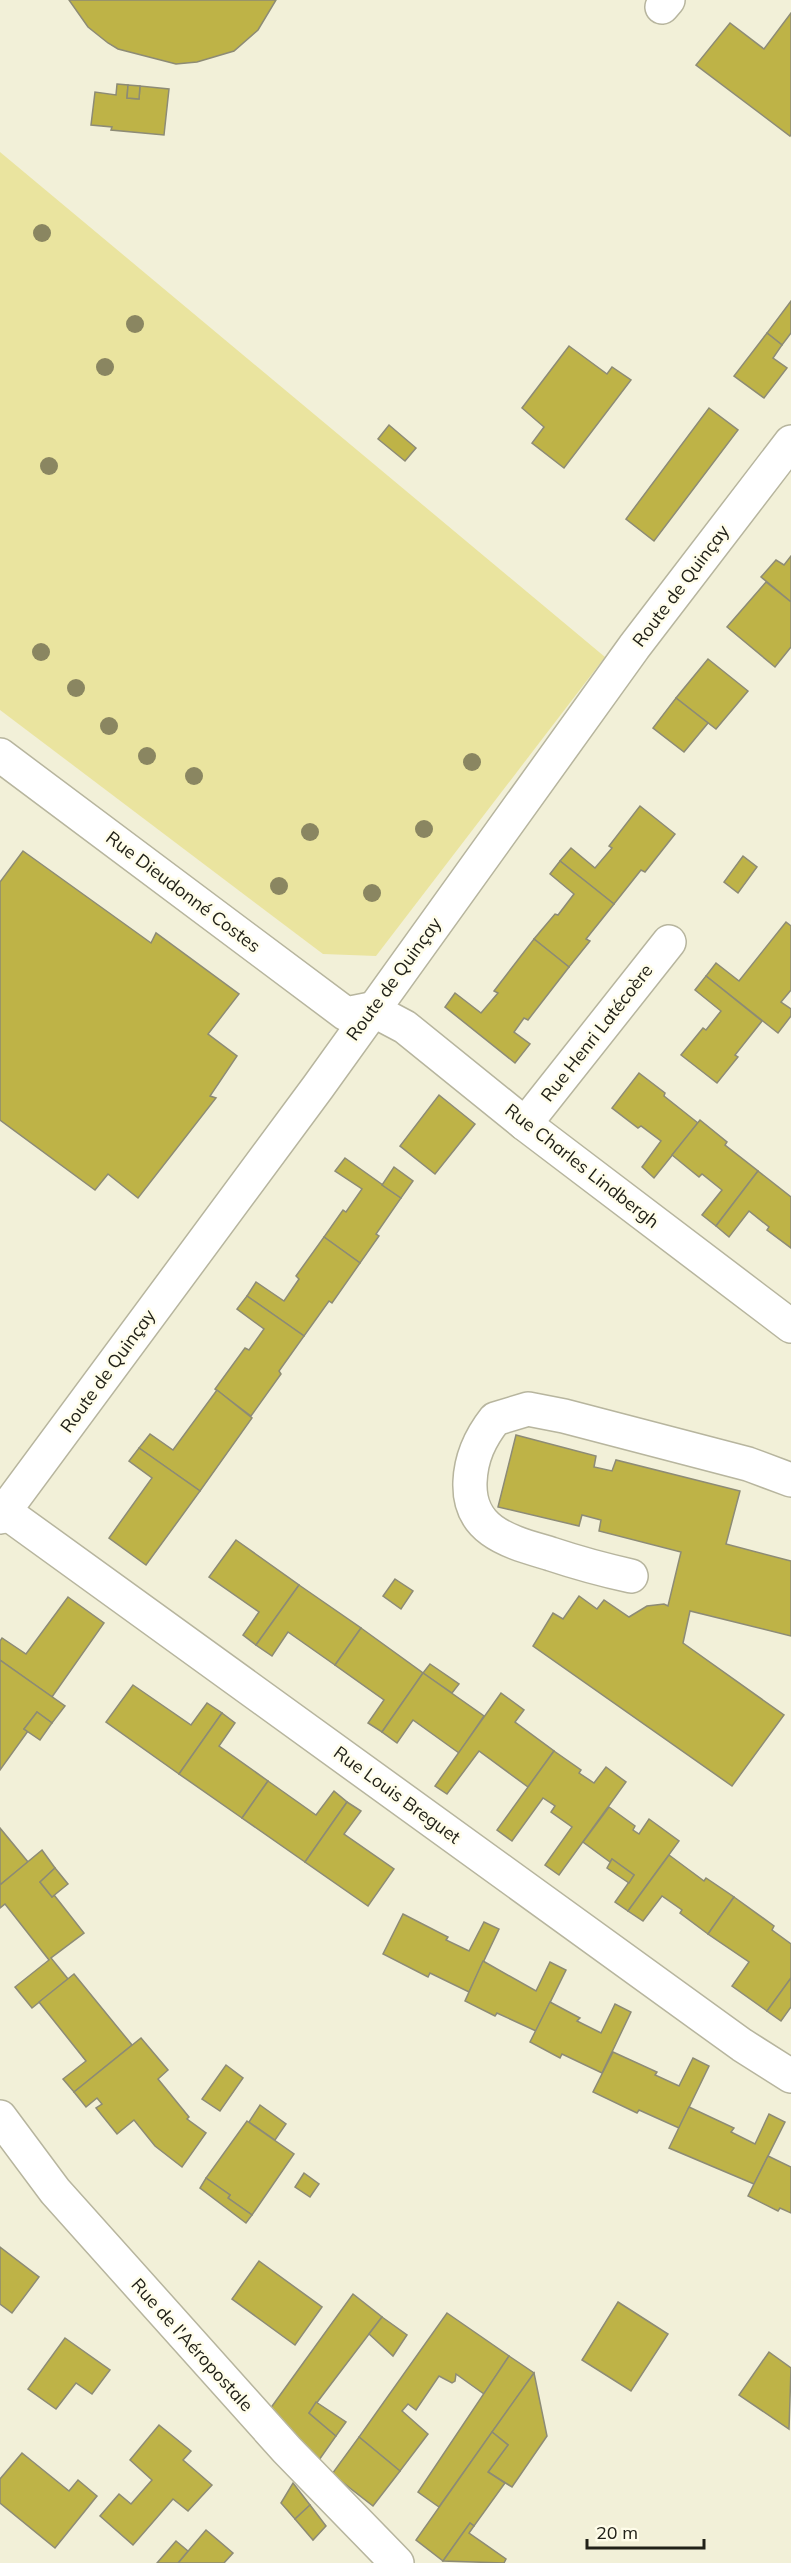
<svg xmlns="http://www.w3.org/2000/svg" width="791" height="2563" viewBox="0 0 791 2563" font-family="Mulish,sans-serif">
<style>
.green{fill:#eae49f}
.building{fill:#beb347;stroke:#8d8b75;stroke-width:1.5}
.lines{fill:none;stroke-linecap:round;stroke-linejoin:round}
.minor-casing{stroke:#b7b59e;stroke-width:36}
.minor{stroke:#fff;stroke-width:33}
.tree{fill:#8a8661}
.labels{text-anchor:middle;stroke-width:5;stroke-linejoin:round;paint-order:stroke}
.street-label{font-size:18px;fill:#212118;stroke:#fffdea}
</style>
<rect width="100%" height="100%" fill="#f2f0d8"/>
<polygon class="green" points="0,152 605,657 376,956 323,954 0,710"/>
<g class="building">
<polygon points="69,0 276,0 258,30 234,51 197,62 176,64 118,49 108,43 88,27"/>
<polygon points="791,13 791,134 790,136 696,65 730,23 764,49"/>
<polygon points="117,84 128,85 127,98 139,99 140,86 169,89 164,135 111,130 112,127 91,125 95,92 116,95"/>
<polygon points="128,85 140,86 139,99 127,98"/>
<polygon points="791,301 791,333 782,345 767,333"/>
<polygon points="767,333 782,345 773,358 787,368 764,398 734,376"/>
<polygon points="569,346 607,374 612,367 631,380 564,468 532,443 544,427 522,408"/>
<polygon points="709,408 738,430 654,541 626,519"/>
<polygon points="389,425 416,448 405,461 378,439"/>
<polygon points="791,556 791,602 761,577 776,560 784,565"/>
<polygon points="766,582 791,602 791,647 775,667 727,627"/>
<polygon points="708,659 748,691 716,729 676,698"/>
<polygon points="676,698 708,723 684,752 653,728"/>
<polygon points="640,806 675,834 645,872 641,870 614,904 560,861 571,848 595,868 612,848 609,846"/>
<polygon points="23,851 151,943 156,933 239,994 208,1034 237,1056 210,1096 216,1098 138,1198 108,1174 95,1190 0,1120 0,882"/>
<polygon points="743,856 757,867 738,893 724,882"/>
<polygon points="560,861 614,904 586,939 590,941 569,967 534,939 555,914 558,915 574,894 550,874"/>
<polygon points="786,922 791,926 791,990 781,1002 791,1009 791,1016 778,1033 706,976 716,963 739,981"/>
<polygon points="534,939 569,967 528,1020 524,1018 514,1032 530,1044 515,1063 445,1007 455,993 481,1013 498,993 494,991"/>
<polygon points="706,976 762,1021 735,1055 738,1057 717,1083 681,1055 703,1028 706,1030 721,1011 695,990"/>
<polygon points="639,1073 665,1093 664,1096 698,1123 654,1178 642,1167 661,1141 641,1126 638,1128 612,1108"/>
<polygon points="439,1095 475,1124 435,1174 400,1146"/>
<polygon points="700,1120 727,1142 725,1145 758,1171 716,1226 702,1215 722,1190 702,1174 699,1177 672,1155"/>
<polygon points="345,1158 401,1198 376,1234 379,1236 360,1263 324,1237 343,1210 346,1212 362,1189 335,1171"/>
<polygon points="394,1167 413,1181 401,1198 382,1185"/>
<polygon points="758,1171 791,1197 791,1248 767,1230 769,1227 749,1211 729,1237 716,1226"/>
<polygon points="324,1237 360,1263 332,1303 329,1301 304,1336 247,1296 256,1282 284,1301 299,1279 296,1276"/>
<polygon points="247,1296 304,1336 279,1371 281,1374 251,1416 215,1389 245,1348 249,1350 264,1329 237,1309"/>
<polygon points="217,1390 252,1418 200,1491 139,1448 150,1434 173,1450"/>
<polygon points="516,1435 596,1456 594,1467 612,1471 616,1460 740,1491 726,1544 791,1561 791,1636 690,1611 683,1643 784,1715 732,1786 533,1646 553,1613 563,1619 579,1596 597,1609 604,1600 629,1617 647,1606 664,1604 668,1606 681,1552 599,1531 601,1520 582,1515 579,1526 498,1507"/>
<polygon points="139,1448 200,1491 146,1565 109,1538 152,1478 129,1461"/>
<polygon points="236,1540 299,1585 256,1645 243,1635 259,1612 209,1577"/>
<polygon points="395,1579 413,1591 401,1609 383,1596"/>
<polygon points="299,1585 361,1628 335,1665 288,1632 272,1656 256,1645"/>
<polygon points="68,1597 104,1623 52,1697 0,1660 0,1641 2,1638 26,1654"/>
<polygon points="361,1628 423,1673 382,1732 368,1723 384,1700 335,1665"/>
<polygon points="0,1660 65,1706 52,1723 37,1712 24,1729 28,1731 0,1770"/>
<polygon points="430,1664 459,1684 452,1693 423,1673"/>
<polygon points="423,1673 484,1716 459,1753 413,1720 397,1743 382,1732"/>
<polygon points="133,1685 191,1725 207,1703 222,1713 179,1774 106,1722"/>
<polygon points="501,1693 524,1710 515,1722 554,1751 528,1787 479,1751 447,1794 435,1786"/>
<polygon points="37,1712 52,1723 40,1740 24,1729"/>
<polygon points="222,1713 235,1723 219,1746 268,1781 242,1818 179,1774"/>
<polygon points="554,1751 581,1770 579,1773 594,1783 606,1767 626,1782 559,1875 545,1865 572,1827 551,1812 555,1806 543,1798 512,1841 497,1830"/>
<polygon points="268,1781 316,1815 334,1791 347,1802 305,1862 242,1818"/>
<polygon points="347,1802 361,1811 344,1834 394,1869 368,1906 305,1862"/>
<polygon points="609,1807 635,1826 633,1830 639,1834 649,1819 679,1841 628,1911 615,1902 634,1875 612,1859 610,1862 583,1842"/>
<polygon points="0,1828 28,1862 0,1885"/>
<polygon points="42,1850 55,1868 40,1882 52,1897 54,1895 84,1933 51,1958 68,1979 32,2008 15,1987 49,1960 5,1904 0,1908 0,1885"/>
<polygon points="669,1855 704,1881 706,1878 734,1897 708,1934 680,1913 682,1910 662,1896 643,1921 628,1911"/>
<polygon points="612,1859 634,1875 629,1883 607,1868"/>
<polygon points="55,1868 68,1884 52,1897 40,1882"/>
<polygon points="734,1897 774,1926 772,1930 791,1944 791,1978 767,2011 732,1986 749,1962 708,1934"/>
<polygon points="403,1914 448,1937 446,1940 469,1951 484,1922 499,1929 469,1992 430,1973 428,1977 383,1954"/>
<polygon points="483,1961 536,1991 550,1962 566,1970 536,2031 497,2013 495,2016 465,2001"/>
<polygon points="74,1974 132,2045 74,2092 63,2079 86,2061 39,2002"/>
<polygon points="791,1978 791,2007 781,2021 767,2011"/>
<polygon points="550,2002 580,2018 577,2021 601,2033 615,2004 631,2012 602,2073 562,2054 560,2058 530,2042"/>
<polygon points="141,2038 168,2070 158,2079 189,2117 187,2119 206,2133 182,2167 155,2146 134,2120 117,2134 96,2108 102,2104 97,2098 86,2107 74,2092"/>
<polygon points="613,2052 657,2072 655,2075 679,2086 693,2058 709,2066 679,2128 639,2110 637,2113 593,2092"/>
<polygon points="226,2065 243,2078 220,2111 202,2099"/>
<polygon points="260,2105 286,2124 275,2140 249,2122"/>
<polygon points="689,2107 734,2128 731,2132 755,2144 769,2114 785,2122 754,2184 669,2148"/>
<polygon points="247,2121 294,2154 252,2215 228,2198 230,2195 206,2178"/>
<polygon points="768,2156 791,2167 791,2213 780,2208 778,2211 748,2196"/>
<polygon points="304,2173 319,2184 310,2197 295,2187"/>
<polygon points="206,2178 230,2195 228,2198 252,2215 246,2223 200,2188"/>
<polygon points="0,2247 39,2277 12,2313 0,2304"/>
<polygon points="259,2261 322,2307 295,2345 232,2299"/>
<polygon points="353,2294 382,2317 309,2413 336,2436 319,2460 270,2409"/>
<polygon points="618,2302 668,2334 631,2391 582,2360"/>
<polygon points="447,2313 509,2356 484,2394 456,2374 455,2381 452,2383 439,2376 416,2410 408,2404 402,2411 428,2434 400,2471 359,2437"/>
<polygon points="382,2317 407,2335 393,2356 369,2334"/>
<polygon points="65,2338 110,2370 92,2394 76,2383 56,2409 28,2389"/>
<polygon points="769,2352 791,2368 789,2429 739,2395"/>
<polygon points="509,2356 534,2373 439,2507 418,2492"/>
<polygon points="534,2373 547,2436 512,2487 488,2472 508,2445 492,2432"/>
<polygon points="316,2402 346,2422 336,2436 309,2413"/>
<polygon points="159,2425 191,2451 183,2460 212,2485 188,2511 173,2499 133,2545 100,2516 119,2494 131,2504 152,2480 130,2460"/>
<polygon points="492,2432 508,2445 488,2472 505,2483 474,2526 470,2523 443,2561 416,2540"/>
<polygon points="359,2437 400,2471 373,2506 332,2474"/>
<polygon points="22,2453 69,2491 78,2480 97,2496 55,2548 0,2503 0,2479"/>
<polygon points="293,2483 310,2505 295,2519 281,2503"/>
<polygon points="310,2505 326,2526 313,2540 295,2519"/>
<polygon points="470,2523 474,2526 469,2533 506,2559 504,2563 443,2561"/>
<polygon points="206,2530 233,2553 224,2563 178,2563"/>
<polygon points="176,2541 188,2551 178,2563 157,2563"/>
</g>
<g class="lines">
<g class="minor-casing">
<g id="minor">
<polyline points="662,7 668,0"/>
<polyline points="0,755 346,1014 371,1009 405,1027 525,1124 791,1326"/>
<polyline points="525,1124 669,942"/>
<polyline points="4,1511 742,2045 791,2076"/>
<polyline points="0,1517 318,1087 634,647 791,442"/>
<path d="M631 1576C604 1570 578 1563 551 1554 512 1542 468 1533 470 1482 471 1457 480 1438 495 1419L528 1409 564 1416 748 1464 791 1480"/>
<polyline points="0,2117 55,2191 287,2450 397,2563"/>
</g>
</g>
<use href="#minor" class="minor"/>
</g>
<g class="tree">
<circle cx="42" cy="233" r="9"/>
<circle cx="135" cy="324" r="9"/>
<circle cx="105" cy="367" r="9"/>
<circle cx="49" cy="466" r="9"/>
<circle cx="41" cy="652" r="9"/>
<circle cx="76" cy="688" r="9"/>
<circle cx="109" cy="726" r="9"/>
<circle cx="147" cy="756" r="9"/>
<circle cx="472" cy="762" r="9"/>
<circle cx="194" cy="776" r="9"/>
<circle cx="424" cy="829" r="9"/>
<circle cx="310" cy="832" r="9"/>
<circle cx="279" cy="886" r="9"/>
<circle cx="372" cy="893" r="9"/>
</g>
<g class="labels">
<g class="street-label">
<text transform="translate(681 586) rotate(-53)" y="6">Route de Quinçay</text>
<text transform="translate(183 892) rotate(37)" y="6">Rue Dieudonné Costes</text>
<text transform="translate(394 979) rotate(-54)" y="6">Route de Quinçay</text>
<text transform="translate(597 1033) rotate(-52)" y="6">Rue Henri Latécoère</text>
<text transform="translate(582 1166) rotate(38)" y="6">Rue Charles Lindbergh</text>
<text transform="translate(108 1371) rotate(-54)" y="6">Route de Quinçay</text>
<text transform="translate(397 1795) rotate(36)" y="6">Rue Louis Breguet</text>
<text transform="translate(192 2345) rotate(48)" y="6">Rue de l'Aéropostale</text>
</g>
</g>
<path d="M587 2539v9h117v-9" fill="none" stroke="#212118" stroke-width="3"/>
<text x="596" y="2539" font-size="18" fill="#212118" stroke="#fffdea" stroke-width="4.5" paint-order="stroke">20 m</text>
</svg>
